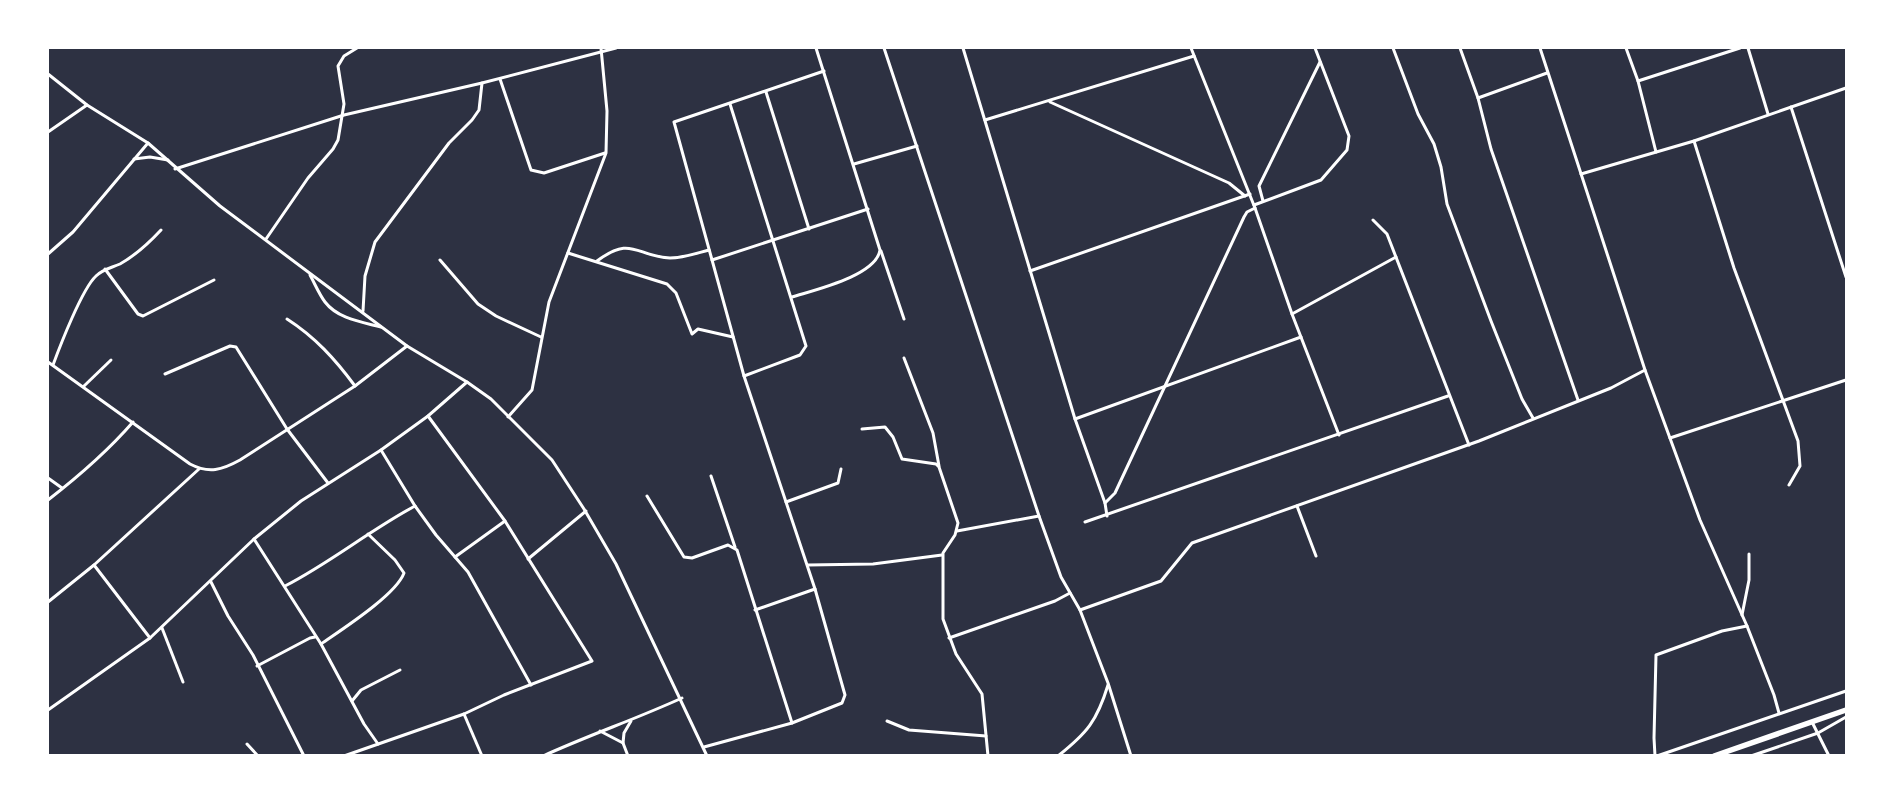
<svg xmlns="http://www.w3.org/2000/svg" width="1894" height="803" viewBox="0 0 1894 803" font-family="Roboto,sans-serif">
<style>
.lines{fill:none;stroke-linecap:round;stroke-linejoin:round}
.minor{stroke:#fff;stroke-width:3}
.trunk{stroke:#fff;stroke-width:5.5}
</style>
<rect width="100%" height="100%" fill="#2d3142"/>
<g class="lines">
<g class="minor">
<polyline points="884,48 1039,516 1061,577 1080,610 1108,683 1131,756"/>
<polyline points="963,48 1075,419 1105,503 1107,516"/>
<polyline points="1191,48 1255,208 1292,314 1339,435"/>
<polyline points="1393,48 1418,114 1434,144 1441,167 1447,204 1491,321 1522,399 1533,418"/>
<polyline points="1460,48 1478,98 1491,149 1578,400"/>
<polyline points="1540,48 1645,370 1700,520 1747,626 1774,695 1779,713"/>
<polyline points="1626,48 1638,81 1656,152"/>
<polyline points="1748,48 1768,114"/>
<polyline points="48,74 87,105 148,143 220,206 407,346 467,382 491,399 552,460 584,509 616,564 707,756"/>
<polyline points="500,79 531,170 544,173 605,153"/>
<polyline points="1638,81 1740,48"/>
<polyline points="766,92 809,229"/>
<polyline points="1478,98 1547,73"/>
<polyline points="1050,102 1229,183 1245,196"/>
<polyline points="730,104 806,346 800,355 744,376"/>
<polyline points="1791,107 1846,277"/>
<polyline points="985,120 1194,56"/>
<polyline points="48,132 87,105"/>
<polyline points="1694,141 1734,268 1798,441 1800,466 1789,485"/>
<polyline points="134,159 150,157 168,160"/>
<polyline points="854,164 917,146"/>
<polyline points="175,169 344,115 482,83 616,48"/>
<polyline points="1581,174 1694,141 1846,88"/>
<polyline points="1263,201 1259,186 1320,62"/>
<polyline points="1254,205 1321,180 1347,150 1349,136 1315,48"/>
<polyline points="1373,220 1387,234 1469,445"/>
<polyline points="266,239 308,178 333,149 338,140 344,104 338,66 344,56 357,48"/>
<polyline points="881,251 904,319"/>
<polyline points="568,253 667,284 676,293 692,334 698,329 733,337"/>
<polyline points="48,254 73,232 148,143"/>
<polyline points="440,260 478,304 496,316 541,337"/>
<polyline points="712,260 868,209"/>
<path d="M597 261C632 235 635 256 670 258 683 258 697 253 709 250"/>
<polyline points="105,269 138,314 143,316 214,280"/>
<polyline points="1030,271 1250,194"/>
<path d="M310 275C315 284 319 294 325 302 338 319 362 322 381 327"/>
<path d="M792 297C814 290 876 276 880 250L816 48"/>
<polyline points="363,311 365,276 375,242 449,143 472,120 479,110 482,83"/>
<polyline points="1292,314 1396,257"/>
<path d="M287 319C315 337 335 359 355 386"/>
<polyline points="904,358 933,433 939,466"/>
<path d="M48 362 190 464C209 474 222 470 240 460L355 386 407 346"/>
<path d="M53 365C60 346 82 289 96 276 103 269 111 268 120 264 136 255 148 244 161 230"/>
<polyline points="165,374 230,346 236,347 287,429 328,483"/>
<polyline points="84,386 111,360"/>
<polyline points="508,417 532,390 549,302 606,153 607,111 601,48"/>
<polyline points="1075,419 1301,337"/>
<polyline points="862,429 885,427 893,437 902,459 936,464 939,467 958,523 955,535 943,553 943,619 956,654 982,694 988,756"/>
<polyline points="1670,438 1846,380"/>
<polyline points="381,450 415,506 436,535 468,572 531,685"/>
<polyline points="711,476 735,547"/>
<polyline points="48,478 62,488"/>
<polyline points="647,496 684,557 692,558 728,545 737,550 792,723"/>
<path d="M48 500C79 476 107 452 133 422"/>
<polyline points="786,502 838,483 841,469"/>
<polyline points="1105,503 1115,493 1244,217 1247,212 1255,208"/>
<polyline points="1297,506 1316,556"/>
<polyline points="1085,522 1448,396"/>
<polyline points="957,531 1039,516"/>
<polyline points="254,539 321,644 364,724 378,744"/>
<polyline points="455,557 505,521"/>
<polyline points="528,559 586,511"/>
<polyline points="94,565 150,638"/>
<polyline points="808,565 873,564 942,555"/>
<polyline points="211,582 228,616 253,655 304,756"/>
<path d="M285 586C330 563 370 530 415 506"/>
<polyline points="48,602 94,565 199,469"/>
<polyline points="755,610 815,589"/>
<polyline points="1080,610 1161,581 1192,543 1479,441 1611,388 1645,370"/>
<polyline points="1742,615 1749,580 1749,554"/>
<polyline points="162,628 183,682"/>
<polyline points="949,638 1055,601 1070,593"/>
<path d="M321 644C341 630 396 595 404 573L395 560 368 534"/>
<polyline points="257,666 310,638 315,637"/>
<polyline points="352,701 361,690 400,670"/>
<polyline points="48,710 150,638 254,539 301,501 381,450 428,416 467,382"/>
<polyline points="464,714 482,756"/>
<polyline points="887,721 909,730 986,736"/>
<polyline points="1812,722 1829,756"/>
<polyline points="600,731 623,743 628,756"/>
<polyline points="623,743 624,733 631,721"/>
<polyline points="247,744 258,756"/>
<polyline points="704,747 792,723 842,703 845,695 815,589 744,376 674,122 824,71"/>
<polyline points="344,756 464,714 504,695 592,661 505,521 428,416"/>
<path d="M543 756C589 735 636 719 682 698"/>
<path d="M1058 756C1087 733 1097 721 1108 685"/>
<polyline points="1655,756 1654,738 1656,655 1722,631 1747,626"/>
<polyline points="1657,756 1846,691"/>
<polyline points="1751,756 1818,733 1846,717"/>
</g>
<polyline class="trunk" points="1714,756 1846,710"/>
</g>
<rect width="1894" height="803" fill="none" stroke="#ffffff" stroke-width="98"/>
</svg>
